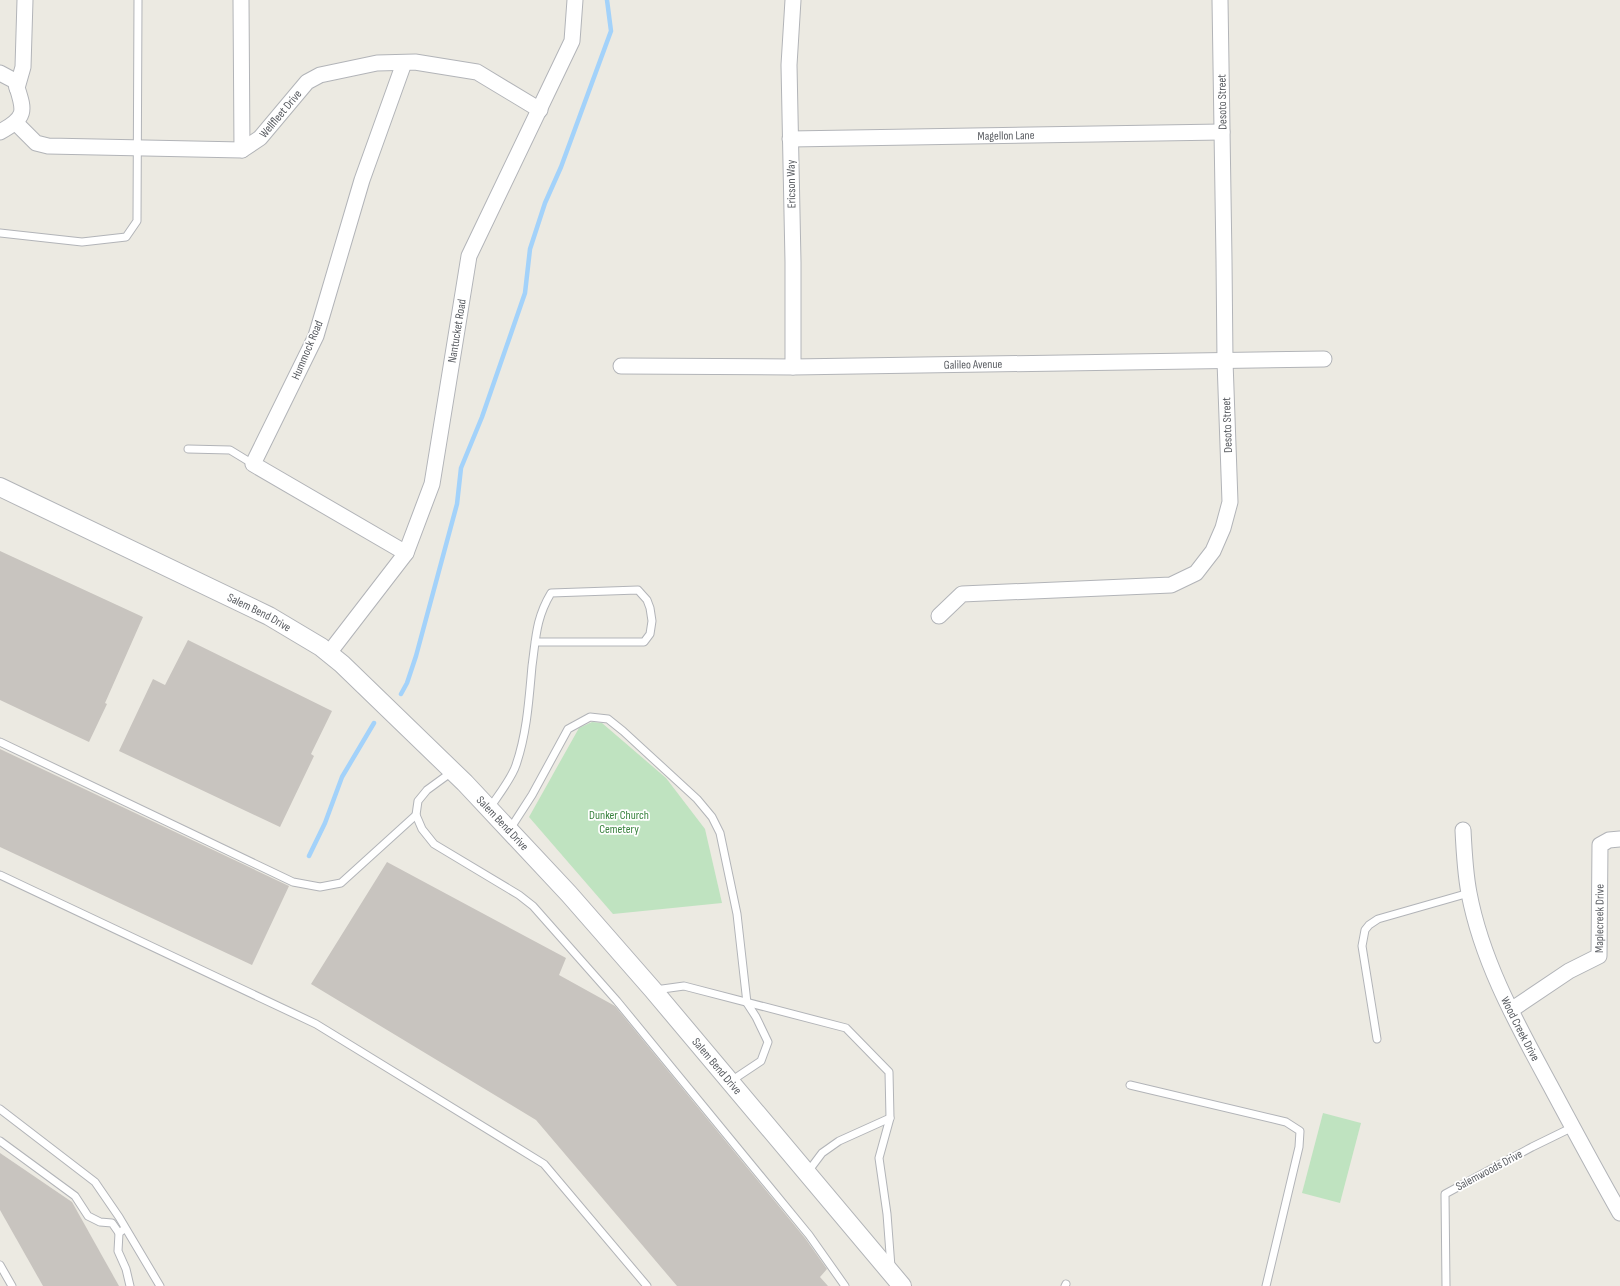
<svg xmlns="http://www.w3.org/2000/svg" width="1620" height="1286" viewBox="0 0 1620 1286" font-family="'Sofia Sans Condensed',sans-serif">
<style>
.green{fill:#bfe3c0}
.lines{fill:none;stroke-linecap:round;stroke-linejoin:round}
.stream{stroke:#a3d2fa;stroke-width:4.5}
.building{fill:#c8c4bf}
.service-casing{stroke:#b2b4b8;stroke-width:9}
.minor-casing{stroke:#b2b4b8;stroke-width:17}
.tertiary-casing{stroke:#b2b4b8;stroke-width:20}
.service{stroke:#fff;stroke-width:7}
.minor{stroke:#fff;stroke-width:15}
.tertiary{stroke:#fff;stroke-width:18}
.labels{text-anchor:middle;stroke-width:3.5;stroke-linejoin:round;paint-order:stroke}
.street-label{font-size:12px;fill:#5a5d62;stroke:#fff}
.park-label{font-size:12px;fill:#39823e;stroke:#fff}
</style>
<rect width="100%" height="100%" fill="#eceae2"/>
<g class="green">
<polygon points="592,722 602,723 666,778 705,829 722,903 613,914 529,817 579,728"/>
<polygon points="1323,1113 1361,1123 1340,1203 1302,1193"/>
</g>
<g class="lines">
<g class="stream">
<polyline points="401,694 407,683 416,656 457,504 461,468 482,417 525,293 530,249 545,203 561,167 611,31 607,0"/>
<polyline points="309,856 325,823 342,777 374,723"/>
</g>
</g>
<g class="building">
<polygon points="0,551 143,617 105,703 107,704 89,742 0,700"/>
<polygon points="188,640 332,711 311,754 314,756 280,827 119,751 153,679 165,685"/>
<polygon points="0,749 289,886 252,965 0,847"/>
<polygon points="387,862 566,958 559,975 615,1006 805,1238 827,1269 820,1277 828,1286 677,1286 536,1120 311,984"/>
<polygon points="0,1153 72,1202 119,1286 43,1286 0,1210"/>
</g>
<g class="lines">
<g class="service-casing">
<g id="service">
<polyline points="0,233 82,242 126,237 137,221 138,0"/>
<polyline points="188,449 230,450 253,464"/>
<polyline points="0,742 293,882 320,887 341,883 416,815"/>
<polyline points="453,771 427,790 418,801 416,815 422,829 434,844 519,895 533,906 617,1001 809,1235 845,1286"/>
<path d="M489 809C497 797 512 778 516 765 527 733 529 699 532 666 536 637 536 618 551 593L638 590 647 600 650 608 652 621 650 634 644 642H535"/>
<polyline points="510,829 532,795 568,729 590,717 608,719 623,731 697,799 712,817 720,833 737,914 747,1003 756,1017 768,1042 761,1061 731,1081"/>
<polyline points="0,875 316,1024 544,1164 647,1286"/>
<polyline points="655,990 684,986 846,1028 889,1072 890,1118 879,1158 887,1214 891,1267"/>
<polyline points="1377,1039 1362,946 1365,930 1369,925 1378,919 1469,893"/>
<polyline points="1130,1085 1286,1122 1300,1131 1299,1147 1266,1286"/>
<polyline points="0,1109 95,1182 119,1217 160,1286"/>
<polyline points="0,1141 75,1196 88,1216 100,1222 112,1223 119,1233"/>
<polyline points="807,1173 822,1153 839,1141 890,1118"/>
<polyline points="123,1230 119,1233 118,1251 126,1269 130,1286"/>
<polyline points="0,1265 12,1286"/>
<polyline points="1065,1286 1066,1284"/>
<polyline points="1446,1286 1445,1194 1532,1147 1573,1127"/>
</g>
</g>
<g class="minor-casing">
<g id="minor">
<polyline points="241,0 242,150"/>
<polyline points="404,63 362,180 316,336 253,464 406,553"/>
<path d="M0 73 15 81C24 110 29 116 0 132"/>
<polyline points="17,88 23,67 25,0"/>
<path id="s1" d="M16 123 36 143 48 146 242 150 260 138 307 82 320 75 377 63 415 62 477 72 540 110"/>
<path id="s2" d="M790 139 1222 132"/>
<path id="s3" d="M621 366 793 367 1324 359"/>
<polyline points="793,367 793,262 789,65 793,0"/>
<polyline points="939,616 962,594 1171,585 1196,573 1213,551 1223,528 1230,502 1225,361 1224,260 1220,0"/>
<path id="s4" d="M329 653 406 553 432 484 469 256 572 41 575 0"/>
<path id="s5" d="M1463 830C1464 851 1465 872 1469 893 1482 962 1517 1024 1550 1085 1573 1128 1596 1171 1620 1213"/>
<path id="s6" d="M1511 1010 1569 971 1599 956 1600 845 1609 840 1620 839"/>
</g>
</g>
<g class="tertiary-casing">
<g id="tertiary">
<path id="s7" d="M0 487 269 616 321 647 342 664 465 783 569 894 653 990 902 1286"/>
</g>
</g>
<use href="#service" class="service"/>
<use href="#minor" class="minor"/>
<use href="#tertiary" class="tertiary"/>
</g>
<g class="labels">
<g class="street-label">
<text transform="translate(1222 102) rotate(-91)" y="4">Desoto Street</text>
<text dy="4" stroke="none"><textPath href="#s1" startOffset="288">Wellfleet Drive</textPath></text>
<text dy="4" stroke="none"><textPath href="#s2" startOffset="216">Magellon Lane</textPath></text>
<text transform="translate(791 184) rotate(-91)" y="4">Ericson Way</text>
<text dy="4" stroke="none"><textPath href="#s4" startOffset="355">Nantucket Road</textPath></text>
<text transform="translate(307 350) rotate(-67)" y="4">Hummock Road</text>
<text dy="4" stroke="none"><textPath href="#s3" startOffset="352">Galileo Avenue</textPath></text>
<text transform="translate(1227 425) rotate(-92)" y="4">Desoto Street</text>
<text dy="4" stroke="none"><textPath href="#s7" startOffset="288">Salem Bend Drive</textPath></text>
<text dy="4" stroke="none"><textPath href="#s7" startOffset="612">Salem Bend Drive</textPath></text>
<text dy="4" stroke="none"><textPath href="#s6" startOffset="141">Maplecreek Drive</textPath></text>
<text dy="4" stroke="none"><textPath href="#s5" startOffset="209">Wood Creek Drive</textPath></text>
<text dy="4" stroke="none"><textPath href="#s7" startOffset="936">Salem Bend Drive</textPath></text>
<text transform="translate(1489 1170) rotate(-28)" y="4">Salemwoods Drive</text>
</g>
<g class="park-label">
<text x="619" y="819">Dunker Church<tspan x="619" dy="14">Cemetery</tspan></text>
</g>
</g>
</svg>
